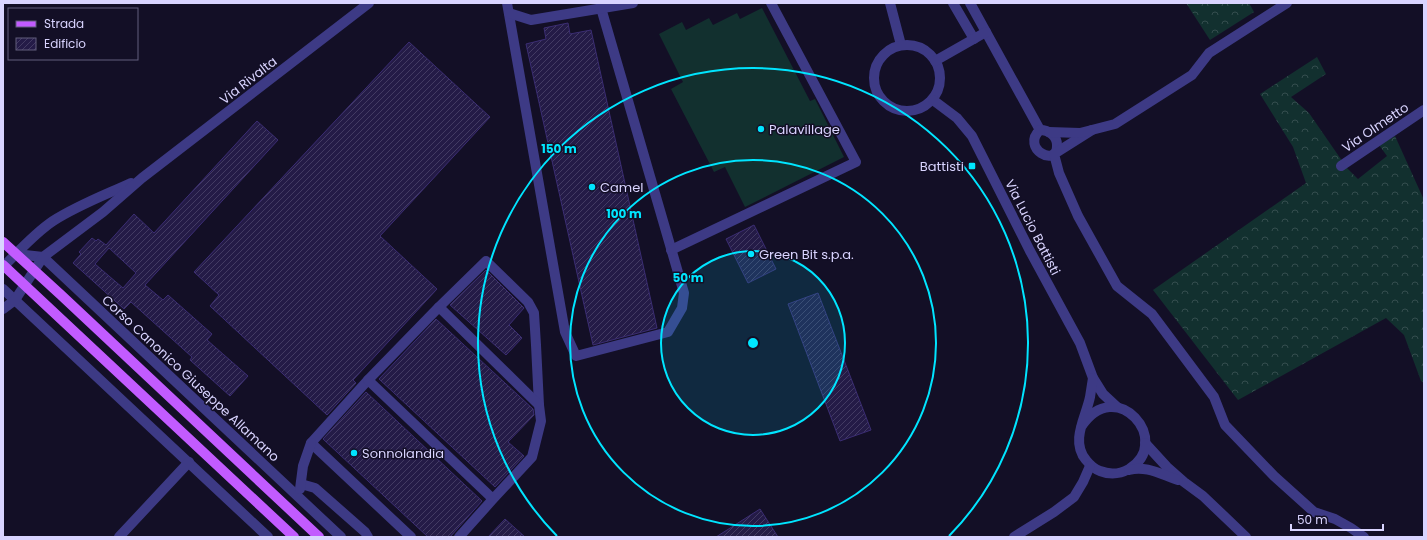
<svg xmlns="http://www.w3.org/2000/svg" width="1427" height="540" viewBox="0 0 1427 540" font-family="Poppins,sans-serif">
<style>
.grass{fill:#12302f}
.forest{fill:url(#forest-crowns)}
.building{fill:url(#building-hatch);stroke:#3b2d73;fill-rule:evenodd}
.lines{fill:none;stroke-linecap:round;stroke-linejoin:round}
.minor{stroke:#3d3a85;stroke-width:10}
.major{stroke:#c25bff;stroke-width:10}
.ring{fill:none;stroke:#00e5ff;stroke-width:2}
.poi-dot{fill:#00e5ff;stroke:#130f26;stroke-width:1.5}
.labels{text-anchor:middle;stroke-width:3;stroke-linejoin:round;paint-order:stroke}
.street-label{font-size:13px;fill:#d9d4ff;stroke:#130f26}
.poi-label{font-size:13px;fill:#d9d4ff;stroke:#130f26;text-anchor:start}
.centre{fill:#00e5ff;stroke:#130f26;stroke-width:2}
.ring-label{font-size:12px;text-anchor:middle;font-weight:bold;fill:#00e5ff;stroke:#130f26;stroke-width:3;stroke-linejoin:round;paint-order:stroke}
</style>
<defs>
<pattern id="forest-crowns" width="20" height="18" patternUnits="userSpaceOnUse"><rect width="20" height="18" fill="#12302f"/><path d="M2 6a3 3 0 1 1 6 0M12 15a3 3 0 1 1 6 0" fill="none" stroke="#344d4e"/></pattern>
<pattern id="building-hatch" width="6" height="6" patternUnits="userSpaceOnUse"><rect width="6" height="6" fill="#241b47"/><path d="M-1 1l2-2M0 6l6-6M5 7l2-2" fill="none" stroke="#433b63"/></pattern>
</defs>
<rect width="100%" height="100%" fill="#130f26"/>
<polygon class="grass" points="762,8 810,101 815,99 844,157 745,207 725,167 714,172 671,89 683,82 659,34 682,22 686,30 709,18 713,25 737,13 740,19"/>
<g class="forest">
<polygon points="1186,3 1249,3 1254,12 1210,40"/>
<polygon points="1317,57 1326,74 1291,97 1309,113 1347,168 1358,179 1387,156 1379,145 1395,136 1424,200 1424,383 1421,381 1404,335 1386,318 1238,400 1153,290 1306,183 1293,147 1260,94"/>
</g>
<g class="building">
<polygon points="568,23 570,34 591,30 657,328 593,345 526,44 546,39 544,28"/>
<polygon points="409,42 490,117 380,236 437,289 353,380 356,383 327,415 210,306 219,295 194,272"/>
<path d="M257 121 278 140 145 285 163 300 168 295 212 334 207 340 248 376 230 396 190 360 192 357 131 302 124 309 73 263 81 254 79 252 92 238 96 241 98 239 106 245 134 214 154 233ZM109 248 136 273 123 288 95 264Z"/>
<polygon points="754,225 776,269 748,283 726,239"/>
<polygon points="486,270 524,308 509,325 522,338 506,355 450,305"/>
<polygon points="818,293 871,430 840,441 788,304"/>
<polygon points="436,319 533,409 534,415 508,442 524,456 495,487 379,379"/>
<polygon points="366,392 482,501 450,537 428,537 323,439"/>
<polygon points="760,509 778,537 716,537"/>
<polygon points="505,519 525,537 488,537"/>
</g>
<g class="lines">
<g class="minor">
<polyline points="507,3 565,332 576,356 668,332 682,308 684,293 601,8"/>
<polyline points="890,3 901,45"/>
<polyline points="953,3 974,39"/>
<polyline points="970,3 1040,130"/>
<polyline points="509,13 531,20 633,3"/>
<circle cx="907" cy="78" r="33"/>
<polyline points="935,61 986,32"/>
<polyline points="933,100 957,118 972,136 1030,251 1080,343 1093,378 1103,394 1117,407"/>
<path d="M1040 130C1049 130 1057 136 1057 145 1058 169 1020 148 1040 130Z"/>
<polyline points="1092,130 1054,154 1059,173 1078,216 1117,286 1152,314 1214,397 1225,425 1274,476 1314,512 1335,519 1351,528 1364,537"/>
<polyline points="1049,132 1080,133 1115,124 1192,75 1209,53 1287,3"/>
<polyline points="1341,166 1424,110"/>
<polyline points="671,250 856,162 771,3"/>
<polyline points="16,254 43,257 341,537"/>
<path d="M3 267C19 251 35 233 53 221 78 205 105 195 131 183"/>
<polyline points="3,289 268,537"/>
<polyline points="439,307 486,261 528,302 534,313 536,345 539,405"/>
<polyline points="3,309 15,300 43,257 103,212 142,178 369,3"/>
<polyline points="368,380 311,443 411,537"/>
<path d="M1081 427C1116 373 1174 442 1129 469 1120 474 1110 475 1100 471 1094 469 1090 465 1086 460 1070 441 1086 417 1090 397 1091 391 1092 384 1093 378"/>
<polyline points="1145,443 1167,467 1184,482 1203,496 1246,537"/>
<path d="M1129 470C1146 465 1162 475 1178 480"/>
<polyline points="301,484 315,488 365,532 368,537"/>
<polyline points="300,489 303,466 311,443"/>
<polyline points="119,537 189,462"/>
<polyline points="459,537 493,499 532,457 541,421 539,405 439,307 368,380 493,499"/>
<polyline points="1014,537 1054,512 1074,497 1083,482 1090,466"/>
</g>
<g class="major">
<polyline points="3,242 61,295 319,537"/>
<polyline points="3,265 294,537"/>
</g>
</g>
<circle cx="753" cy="343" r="92" fill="#00e5ff" fill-opacity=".12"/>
<g class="ring">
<circle cx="753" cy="343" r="92"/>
<circle cx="753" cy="343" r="183"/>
<path d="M557 536A275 275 0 1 1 949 536"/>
</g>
<g class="poi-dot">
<circle cx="761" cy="129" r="4"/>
<rect x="968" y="162" width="8" height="8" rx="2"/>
<circle cx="592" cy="187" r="4"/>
<circle cx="751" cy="254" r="4"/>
<circle cx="354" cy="453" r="4"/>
</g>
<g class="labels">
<g class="street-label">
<text transform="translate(248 80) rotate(-38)" y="5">Via Rivalta</text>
<text transform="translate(1375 127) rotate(-34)" y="5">Via Olmetto</text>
<text transform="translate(1033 227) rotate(63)" y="5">Via Lucio Battisti</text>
<text transform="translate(191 378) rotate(43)" y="5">Corso Canonico Giuseppe Allamano</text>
</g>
<g class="poi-label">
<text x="769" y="134">Palavillage</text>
<text x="964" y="171" text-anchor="end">Battisti</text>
<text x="600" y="192">Camel</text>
<text x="759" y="259">Green Bit s.p.a.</text>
<text x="362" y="458">Sonnolandia</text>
</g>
</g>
<circle cx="753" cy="343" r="6" class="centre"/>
<g class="ring-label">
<text x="559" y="153">150 m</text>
<text x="624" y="218">100 m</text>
<text x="688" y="282">50 m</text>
</g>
<rect width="1427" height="540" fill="none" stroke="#d9d4ff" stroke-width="8"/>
<rect x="8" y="8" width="130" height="52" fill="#130f26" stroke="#625e7d"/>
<rect x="16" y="21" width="20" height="6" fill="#c25bff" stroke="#625e7d"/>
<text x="44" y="28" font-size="12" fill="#d9d4ff">Strada</text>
<rect x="16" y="38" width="20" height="12" fill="url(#building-hatch)" stroke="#625e7d"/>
<text x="44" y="48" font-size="12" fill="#d9d4ff">Edificio</text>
<path d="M1291 524v6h92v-6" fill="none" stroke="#d9d4ff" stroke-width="2"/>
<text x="1297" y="524" font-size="12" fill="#d9d4ff" stroke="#130f26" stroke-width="3" paint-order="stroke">50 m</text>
</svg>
